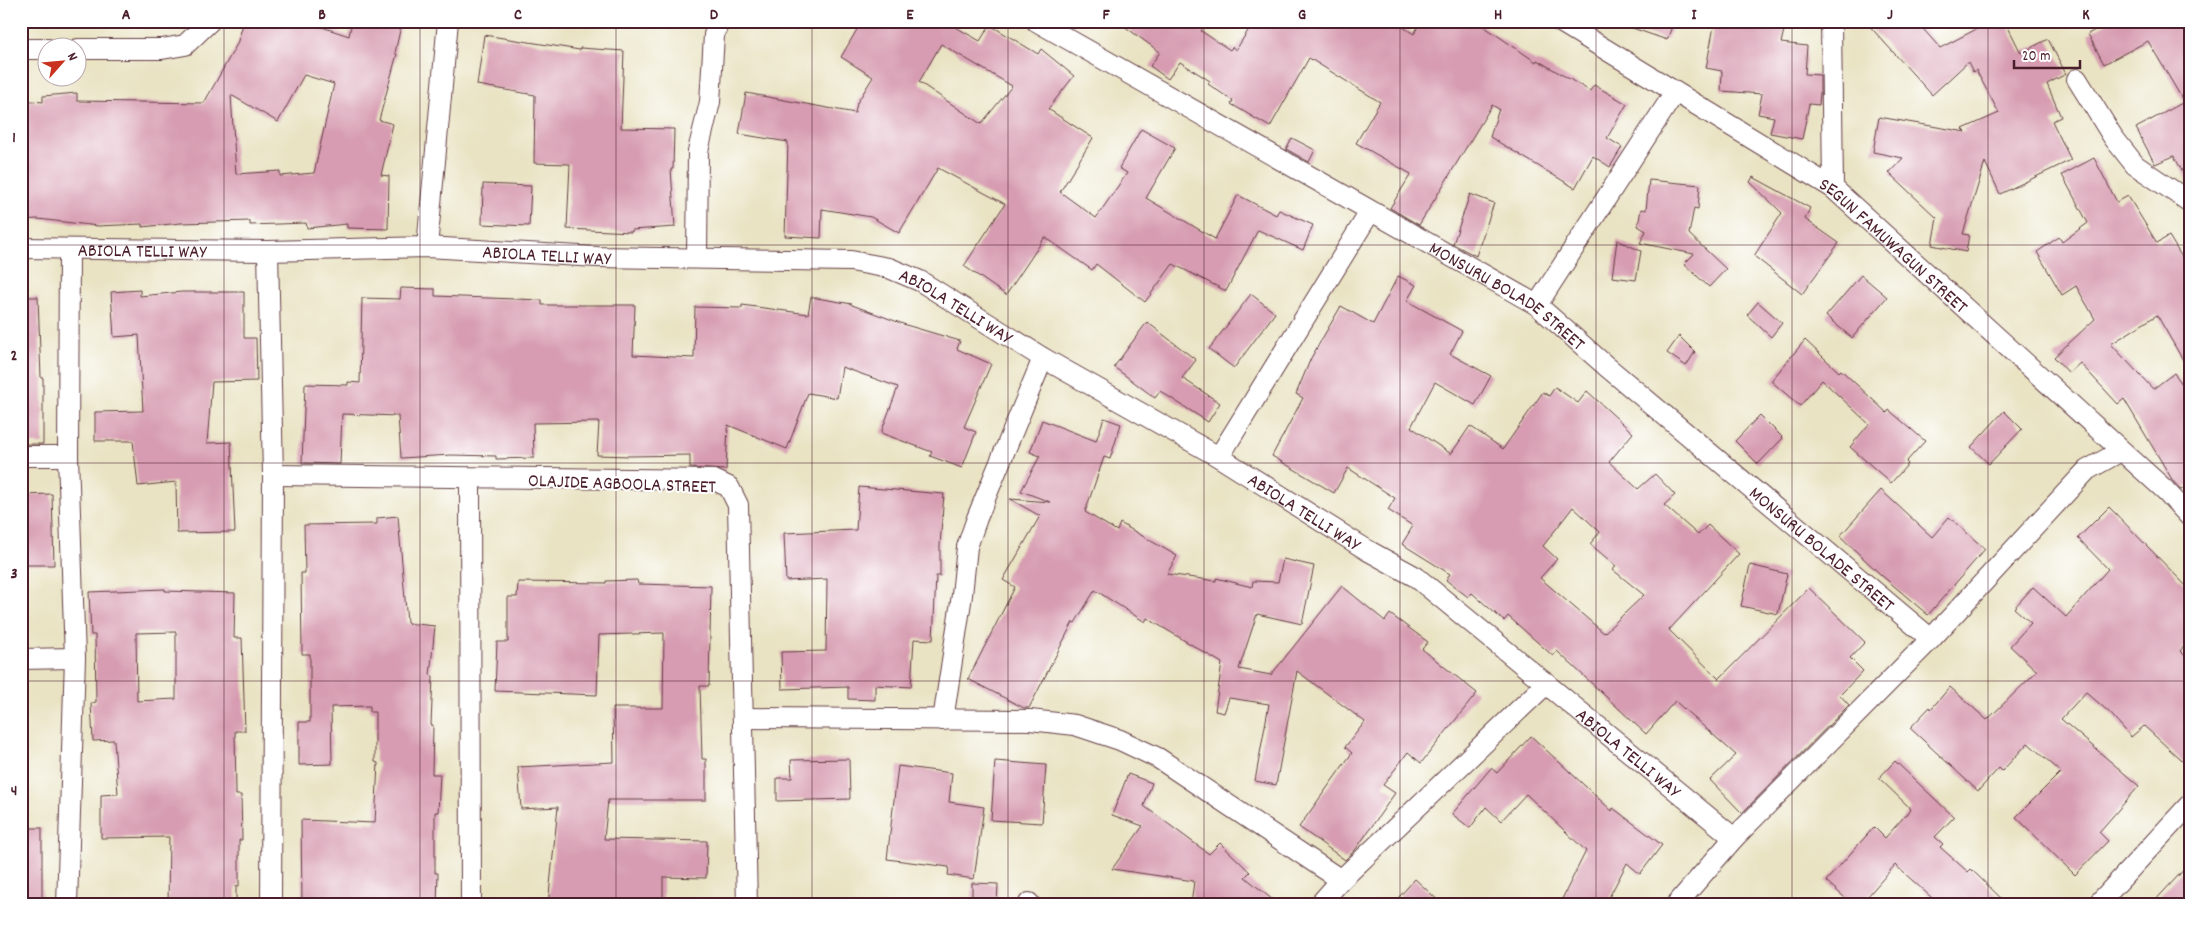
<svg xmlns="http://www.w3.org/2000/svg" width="2212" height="926" viewBox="0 0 2212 926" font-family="Dekko,sans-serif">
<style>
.building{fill:#d79cb1;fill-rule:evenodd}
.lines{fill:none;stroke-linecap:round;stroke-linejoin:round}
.street-casing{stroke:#623c42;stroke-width:22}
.street{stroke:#fff;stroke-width:20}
.grid{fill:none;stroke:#4a1f2b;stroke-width:1;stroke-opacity:0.55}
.labels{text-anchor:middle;stroke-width:4;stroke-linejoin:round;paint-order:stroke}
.street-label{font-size:19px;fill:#4a1f2b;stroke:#fff}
.neatline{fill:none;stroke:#4a1f2b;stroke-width:2}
.grid-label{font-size:16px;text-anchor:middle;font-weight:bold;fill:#4a1f2b}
</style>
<rect width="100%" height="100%" fill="#fff"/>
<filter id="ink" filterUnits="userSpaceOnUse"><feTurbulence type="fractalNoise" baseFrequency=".02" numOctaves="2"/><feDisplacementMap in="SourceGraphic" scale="10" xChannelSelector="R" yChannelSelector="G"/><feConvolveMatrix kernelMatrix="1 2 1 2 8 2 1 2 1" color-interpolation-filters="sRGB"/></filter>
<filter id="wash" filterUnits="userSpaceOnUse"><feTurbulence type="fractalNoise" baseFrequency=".0096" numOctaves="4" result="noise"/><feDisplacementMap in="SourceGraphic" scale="20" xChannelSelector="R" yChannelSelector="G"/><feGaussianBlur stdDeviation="1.12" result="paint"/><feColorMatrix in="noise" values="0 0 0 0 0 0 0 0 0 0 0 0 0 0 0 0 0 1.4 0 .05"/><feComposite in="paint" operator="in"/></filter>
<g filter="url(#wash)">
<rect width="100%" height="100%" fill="#e9e3c3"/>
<g id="blocks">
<g class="building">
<path d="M244 21H304L349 36 352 21H402L395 53 397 54 379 120 393 124 381 175 389 176 388 229 347 228V224L307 228 306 223 250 225V221L181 223 142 227V224L98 226 38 219 21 220V100L43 102V96L77 93V101L204 103 237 44ZM304 75 334 84 314 173 280 176V171L236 174 231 95 278 122Z"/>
<path d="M862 21H945L980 41 990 25 1038 54 1041 49 1074 76 1048 109 1093 138 1060 192 1096 218 1127 173 1119 168 1141 129 1175 148 1146 198 1215 239 1238 195 1276 215 1279 210 1313 225 1303 250 1258 230 1226 291 1173 264 1145 302 1096 264 1092 270 1045 237 1006 295 964 266 1005 204 938 168 899 233 871 217 822 209 821 238 785 236 788 142 739 134 746 93 855 113 857 103 873 77 841 57ZM941 44 1012 86 981 124 919 82Z"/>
<polygon points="1117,21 1208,21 1201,31 1230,50 1232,47 1236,50 1254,21 1393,21 1414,34 1421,21 1476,21 1536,62 1537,60 1590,91 1594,85 1627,104 1607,138 1622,147 1610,167 1593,156 1575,188 1490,137 1499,109 1492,105 1419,225 1390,208 1411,174 1356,143 1380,102 1309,58 1270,127 1231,104 1233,101 1208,84 1210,81 1180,62 1168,79 1150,66 1160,52"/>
<polygon points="1622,21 1674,21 1667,40 1621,24"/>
<polygon points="1715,21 1786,21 1781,43 1807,46 1805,74 1820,75 1820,93 1819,105 1809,104 1802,139 1770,133 1774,117 1758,114 1762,94 1721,91 1722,71 1706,68"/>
<polygon points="1865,21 1916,21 1940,48 1992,21 2005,21 2021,53 2048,39 2066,74 2047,84 2061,117 2052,121 2071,160 2000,194 1985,162 1963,234 1969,235 1966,252 1932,245 1937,218 1889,173 1903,158 1873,152 1879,117 1966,132 1963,129 1999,113 1976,70 1973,72 1968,62 1932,95"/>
<polygon points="2111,21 2191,21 2191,188 2174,156 2155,164 2136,128 2184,102 2148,41 2104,64 2088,34"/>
<polygon points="484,35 580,50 580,48 624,51 621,128 674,129 673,169 671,169 675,227 632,230 632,232 567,229 570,164 534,163 535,95 477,85"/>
<polygon points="1292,138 1315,150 1309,162 1286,149"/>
<polygon points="2094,158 2117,202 2128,196 2157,243 2169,236 2191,272 2191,374 2157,315 2111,344 2153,389 2174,373 2191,396 2191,484 2181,490 2173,481 2124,399 2118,404 2080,363 2069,373 2054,357 2095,319 2076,286 2062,295 2037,252 2059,237 2062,242 2088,223 2062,175"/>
<polygon points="1753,177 1810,208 1805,219 1839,243 1802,294 1754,256 1782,213 1750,182"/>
<polygon points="1649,180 1700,185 1698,209 1694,208 1689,234 1726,269 1709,287 1684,264 1694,254 1640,243 1646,231 1638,226 1641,209 1646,210"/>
<polygon points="483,184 531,186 529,226 482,224"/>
<polygon points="1470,194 1494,203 1476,256 1453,244"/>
<polygon points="1617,240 1641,251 1636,280 1612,277"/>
<polygon points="1861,275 1887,297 1852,338 1826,316"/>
<path d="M1398 276 1416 285 1407 301 1462 331 1450 354 1491 376 1475 405 1435 382 1411 427 1451 454 1470 426 1503 449 1543 392 1549 396 1555 387 1578 403 1587 391 1633 433 1609 462 1638 489 1655 474 1675 495 1664 505 1698 535 1708 525 1739 554 1669 630 1719 679 1809 588 1865 642 1850 658 1863 671 1840 695 1849 705 1742 813 1710 780 1736 755 1675 701 1646 734 1557 651 1553 656 1508 616 1504 621 1472 593 1468 597 1446 580 1450 574 1402 544 1413 526 1388 510 1395 498 1348 468 1334 493 1272 456 1303 398 1296 394 1311 358 1341 306 1373 324ZM1573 507 1600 532 1590 544 1616 566 1613 570 1644 595 1604 633 1540 578 1557 559 1543 546Z"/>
<polygon points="401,288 435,289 435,296 542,300 542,305 635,305 633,355 694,358 695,307 742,308 742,305 808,314 811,297 852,304 852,305 906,325 960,341 957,349 991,364 964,427 976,432 962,468 930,456 932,452 881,433 898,387 842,367 837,398 808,393 787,449 728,425 726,470 690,468 690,455 631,456 597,455 599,422 533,423 534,458 496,459 496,456 451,455 401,458 398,416 342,414 340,464 302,463 305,384 348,385 348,382 360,383 362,298 400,299"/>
<polygon points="140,290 140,296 182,292 244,292 244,338 256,338 257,381 212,382 207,443 231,442 235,532 177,533 176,482 138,486 133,441 95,441 95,412 143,411 139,335 114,337 111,292"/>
<polygon points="1251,294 1275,313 1234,368 1209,349"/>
<polygon points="21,297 38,297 41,378 43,378 43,444 21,444"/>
<polygon points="1758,302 1782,323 1771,337 1747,315"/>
<polygon points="1147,322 1196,360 1182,378 1220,403 1208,422 1160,391 1155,398 1114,367"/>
<polygon points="1679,336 1695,352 1686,366 1667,353"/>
<polygon points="1805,340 1839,372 1841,370 1887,413 1889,410 1925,441 1906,462 1908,464 1891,483 1850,447 1869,424 1822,380 1800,406 1771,381"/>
<polygon points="2004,411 2022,429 1989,464 1971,447"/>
<polygon points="1760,415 1783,438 1758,464 1735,441"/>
<polygon points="1104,418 1121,424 1110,459 1104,457 1085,512 1117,531 1120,523 1177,556 1167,574 1216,581 1216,578 1252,587 1253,581 1278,582 1283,559 1314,566 1302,624 1257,614 1239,669 1271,675 1342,586 1385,621 1390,614 1428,642 1422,649 1477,693 1421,763 1408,752 1383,785 1395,793 1356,849 1345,860 1299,827 1352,753 1345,747 1365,722 1297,671 1276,785 1255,781 1269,704 1229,698 1224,713 1215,711 1222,663 1147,618 1145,622 1095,590 1075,623 1073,622 1029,708 1024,708 968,679 1015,587 1003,580 1040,516 1010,499 1050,502 1021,491 1040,456 1030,452 1042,420 1096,441"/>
<polygon points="859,487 944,494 940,545 940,576 936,576 933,640 914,639 911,687 875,685 875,700 848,699 848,687 782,689 781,652 826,651 827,579 786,581 784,533 856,530"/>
<polygon points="1881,490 1932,537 1949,517 1985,549 1928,615 1880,574 1840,536"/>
<polygon points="52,494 54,565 21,565 21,495"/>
<polygon points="2109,507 2191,591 2191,638 2180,651 2191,662 2191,769 2144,726 2131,737 2110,713 2086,692 2061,719 2139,786 2099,832 2108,841 2075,875 2016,817 2061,772 2028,743 2002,771 1999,768 1978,791 1910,728 1930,707 1931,709 1950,687 1987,720 2037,671 2010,646 2031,623 2014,608 2033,587 2066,617 2108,569 2078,538"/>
<polygon points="398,516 407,623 435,626 430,675 433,676 431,725 433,725 432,774 440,774 438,812 435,812 435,873 438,873 437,905 302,905 301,820 375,823 378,763 375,762 375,712 370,712 370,706 331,707 332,764 299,765 299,722 310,722 310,654 302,654 301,573 305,573 304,525 377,524 377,518"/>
<polygon points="1750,565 1787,574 1778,614 1741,606"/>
<polygon points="637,580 638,584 711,586 709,686 700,686 702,759 706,759 706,800 608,800 604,839 707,841 706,878 663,877 663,905 548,905 558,807 521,809 518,767 614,762 613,708 663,708 664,633 599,635 597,695 495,691 497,642 508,642 508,597 517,597 518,582 606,583 606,581"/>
<path d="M165 589V591L235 593 234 638H242L245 731H235L236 795H241L242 840H239V886H236V905H168L169 837 101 838V795L118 794 114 740 93 741 91 703 96 702 95 635H91L89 592ZM176 632V699L137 701 136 633Z"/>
<polygon points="1531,736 1612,811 1613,808 1662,845 1640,874 1627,863 1605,905 1559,905 1586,851 1526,794 1501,821 1486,807 1470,828 1452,814 1491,768 1497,773"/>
<polygon points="849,759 850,799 777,801 777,778 792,778 791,760"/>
<polygon points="995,761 1046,765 1042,823 991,820"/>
<polygon points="1895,761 1954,817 1935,837 1943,844 1940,847 1968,872 1971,869 2008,905 1940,905 1895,865 1860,905 1853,905 1826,881 1874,827 1885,838 1911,809 1879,778"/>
<polygon points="898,766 952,773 949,802 984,807 974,879 948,875 949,867 887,859"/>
<polygon points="1128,774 1152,783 1144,806 1209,854 1220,843 1250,872 1245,877 1279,905 1191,905 1194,881 1112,869 1143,826 1112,815"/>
<rect x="21" y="828" width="21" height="77"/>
<polygon points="2191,862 2191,905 2151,905"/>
<polygon points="1415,879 1443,905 1392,905"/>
<polygon points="972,883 998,884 997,905 972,905"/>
</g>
</g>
</g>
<g filter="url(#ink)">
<use href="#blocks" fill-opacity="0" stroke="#623c42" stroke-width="1"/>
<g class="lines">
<g class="street-casing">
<g id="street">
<path id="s1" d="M1036 21 1537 305 1606 366 1931 639"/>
<path id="s2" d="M1559 21 1833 188 2165 490 2191 518"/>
<polyline points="1831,21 1833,188"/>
<polyline points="21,49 48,49"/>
<polyline points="78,49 162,49 185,45 210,21"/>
<polyline points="2077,79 2113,137 2135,165 2191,203"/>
<polyline points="427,247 448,21"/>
<path id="s3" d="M21 248 268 251 427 247 597 257 851 261 889 268 920 281 1043 358 1219 457 1367 550 1416 577 1734 838"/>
<polyline points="268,251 273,475 271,905"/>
<polyline points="697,258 698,151 710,102 714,35 719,21"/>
<polyline points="1537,305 1675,92"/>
<polyline points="21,456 68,456"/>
<polyline points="1219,457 1370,212"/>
<polyline points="273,475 714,480 729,487 738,505 747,905"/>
<polyline points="470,478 471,905"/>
<polyline points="21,659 75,658"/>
<polyline points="743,718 1030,720 1075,725 1120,740 1158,758 1341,880"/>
<polyline points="943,720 962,595 967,547 977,518 1043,358"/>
<polyline points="1029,903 1029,905"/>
<polyline points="67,905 75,658 68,456 69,249"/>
<polyline points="1319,905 1341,880 1547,683"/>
<polyline points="1676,905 1734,838 1931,639 2087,470 2121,451"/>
<polyline points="2097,905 2191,803"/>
</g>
</g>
<use href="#street" class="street"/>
</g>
</g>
<path class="grid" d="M224 21V905M420 21V905M616 21V905M812 21V905M1008 21V905M1204 21V905M1400 21V905M1596 21V905M1792 21V905M1988 21V905M21 245H2191M21 463H2191M21 681H2191"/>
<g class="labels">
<g class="street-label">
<text dy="7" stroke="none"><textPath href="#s2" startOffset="404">SEGUN FAMUWAGUN STREET</textPath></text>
<text dy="7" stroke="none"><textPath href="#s3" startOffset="121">ABIOLA TELLI WAY</textPath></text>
<text dy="7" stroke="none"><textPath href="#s3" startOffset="526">ABIOLA TELLI WAY</textPath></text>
<text dy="7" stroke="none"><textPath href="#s1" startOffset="546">MONSURU BOLADE STREET</textPath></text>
<text dy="7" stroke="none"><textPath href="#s3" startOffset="946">ABIOLA TELLI WAY</textPath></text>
<text transform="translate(622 482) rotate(2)" y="7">OLAJIDE AGBOOLA STREET</text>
<text dy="7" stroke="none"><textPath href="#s3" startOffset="1351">ABIOLA TELLI WAY</textPath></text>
<text dy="7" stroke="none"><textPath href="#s1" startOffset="951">MONSURU BOLADE STREET</textPath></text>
<text dy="7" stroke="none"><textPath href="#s3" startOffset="1756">ABIOLA TELLI WAY</textPath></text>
</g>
</g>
<rect width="2212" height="926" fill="none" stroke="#fff" stroke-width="55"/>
<g transform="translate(62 62) rotate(63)"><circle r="24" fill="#ffffff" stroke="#b7a5aa"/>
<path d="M0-4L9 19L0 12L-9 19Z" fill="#c8321e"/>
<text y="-8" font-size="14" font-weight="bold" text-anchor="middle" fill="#4a1f2b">N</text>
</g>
<path d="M2014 60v8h66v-8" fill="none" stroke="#4a1f2b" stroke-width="2.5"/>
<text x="2022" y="60" font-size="15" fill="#4a1f2b" stroke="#ffffff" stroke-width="4" paint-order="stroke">20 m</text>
<rect x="28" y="28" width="2156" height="870" class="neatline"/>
<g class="grid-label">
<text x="126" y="19">A</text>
<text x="322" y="19">B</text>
<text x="518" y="19">C</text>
<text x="714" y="19">D</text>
<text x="910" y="19">E</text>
<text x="1106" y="19">F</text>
<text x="1302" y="19">G</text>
<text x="1498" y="19">H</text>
<text x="1694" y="19">I</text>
<text x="1890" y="19">J</text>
<text x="2086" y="19">K</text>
<text x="14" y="142">1</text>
<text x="14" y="360">2</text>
<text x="14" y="578">3</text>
<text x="14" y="795">4</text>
</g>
</svg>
